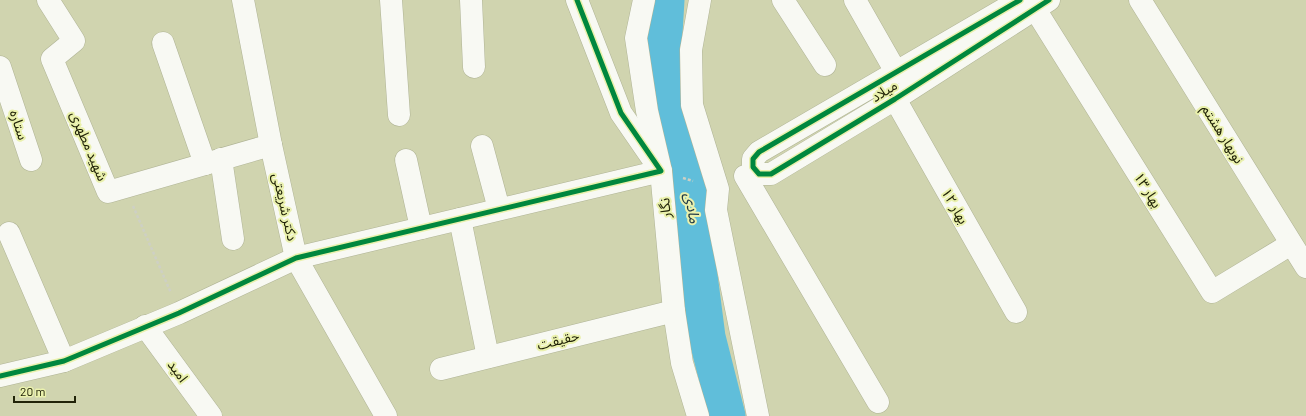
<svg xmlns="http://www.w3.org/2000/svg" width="1306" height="416" viewBox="0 0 1306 416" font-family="Barlow,'Noto Sans Arabic',sans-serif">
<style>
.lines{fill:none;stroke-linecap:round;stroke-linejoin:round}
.river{stroke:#60beda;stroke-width:37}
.street-casing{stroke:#afb395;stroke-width:23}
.secondary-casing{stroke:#afb395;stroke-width:23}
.path{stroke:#ced0c4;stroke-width:2.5;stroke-dasharray:3 2;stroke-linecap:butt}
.street{stroke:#f8f9f3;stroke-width:22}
.secondary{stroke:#f8f9f3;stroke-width:22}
.cycleway-casing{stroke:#eaf1ad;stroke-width:8}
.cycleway{stroke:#00873e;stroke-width:5}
.labels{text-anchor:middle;stroke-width:4;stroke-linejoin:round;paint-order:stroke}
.street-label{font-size:14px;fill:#212308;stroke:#eaf1ad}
.water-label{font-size:15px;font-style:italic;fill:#1c3643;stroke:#eaf1ad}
</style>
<rect width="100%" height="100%" fill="#d0d4af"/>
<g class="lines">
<polyline class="river" points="666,0 662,67 675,147 693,198 699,275 707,337 727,416"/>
<g class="street-casing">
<g id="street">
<polyline points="48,0 74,41 52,59 108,192 271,145"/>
<polyline points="391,0 399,115"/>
<polyline points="471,0 474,67"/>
<polyline points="644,0 636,38 647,111 661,171 674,311 682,363 698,416"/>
<polyline points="700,0 691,50 692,105 718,189 716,210 758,416"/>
<polyline points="783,0 825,65"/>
<polyline points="855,0 896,72"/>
<polyline points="1020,0 759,152 753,159 753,167 759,174 771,174 895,99 1049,0"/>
<polyline points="1140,0 1306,267"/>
<polyline points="1035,9 1212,292 1291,244"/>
<polyline points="163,43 205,164"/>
<polyline points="0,67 31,160"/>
<polyline points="895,99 1016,312"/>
<polyline points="482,146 499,209"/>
<polyline points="221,159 233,239"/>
<polyline points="406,160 421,228"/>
<polyline points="745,176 878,402"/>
<polyline points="460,219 488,357"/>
<polyline points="9,233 64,361"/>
<polyline points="145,326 211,416"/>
<polyline points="441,369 674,311"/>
<polyline points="0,376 64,361 179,313 296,258 661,171 621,113 577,0"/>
</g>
</g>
<g class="secondary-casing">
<polyline id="secondary" points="243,0 271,145 296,258 386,416"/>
</g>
<g class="path">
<polyline points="683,178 693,181"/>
<polyline points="133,206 171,293"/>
</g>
<use href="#street" class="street"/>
<use href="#secondary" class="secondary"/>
<g class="cycleway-casing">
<g id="cycleway">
<polyline points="1020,0 759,152 753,159 753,167 759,174 771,174 895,99 1049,0"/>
<polyline points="0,376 64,361 179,313 296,258 661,171 621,113 577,0"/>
</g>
</g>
<use href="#cycleway" class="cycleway"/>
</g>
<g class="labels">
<g class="street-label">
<text transform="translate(884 91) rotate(-32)" y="5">میلاد</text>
<text transform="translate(19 125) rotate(72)" y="5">ستاره</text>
<text transform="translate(1223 134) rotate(58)" y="5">نوبهار هشتم</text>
<text transform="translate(89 146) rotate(67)" y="5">شهید مطهری</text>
<text transform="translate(1148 190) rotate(58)" y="5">بهار ۱۳</text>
<text transform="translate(955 206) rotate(60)" y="5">بهار ۱۲</text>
<text transform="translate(285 207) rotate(77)" y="5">دکتر شریعتی</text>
<text transform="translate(665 208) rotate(-95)" y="5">نگار</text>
<text transform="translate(558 340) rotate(-14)" y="5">حقیقت</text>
<text transform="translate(178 371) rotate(54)" y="5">امید</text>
</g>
<g class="water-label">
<text transform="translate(692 208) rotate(80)" y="5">مادی</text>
</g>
</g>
<path d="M14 396v6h61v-6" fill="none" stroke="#212308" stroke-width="2"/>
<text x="20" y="396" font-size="12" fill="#212308" stroke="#eaf1ad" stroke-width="3" paint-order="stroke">20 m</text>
</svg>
